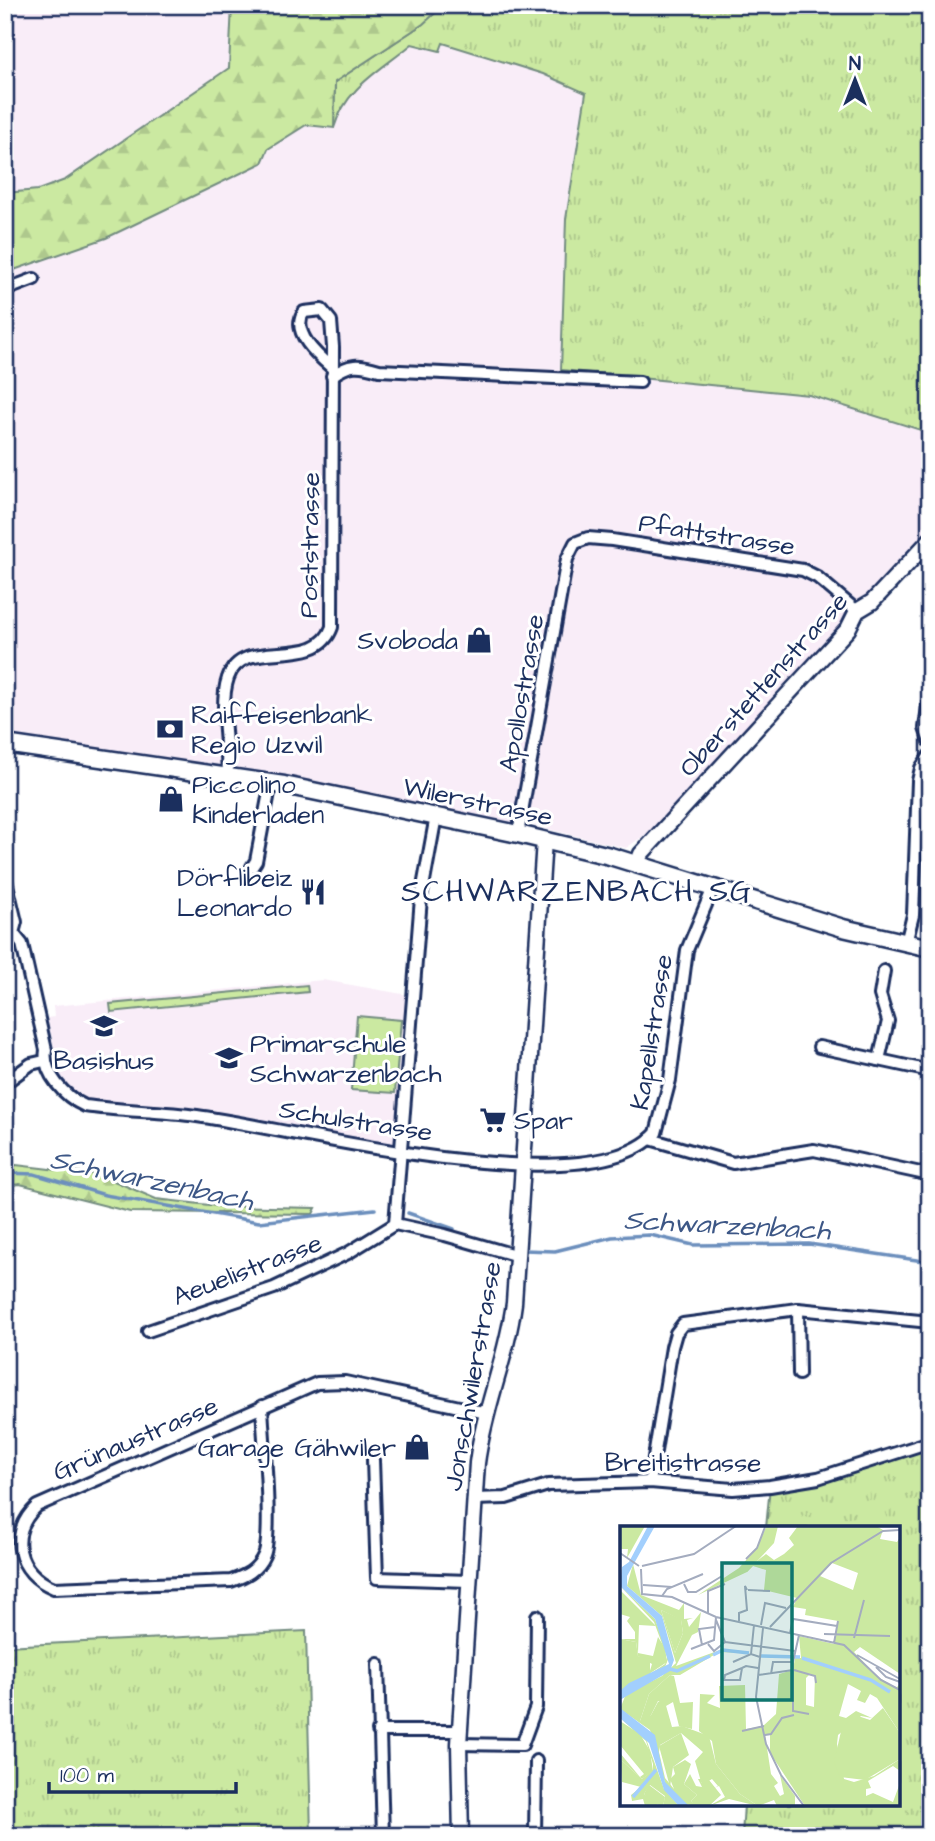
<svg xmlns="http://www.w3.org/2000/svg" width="935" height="1841" viewBox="0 0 935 1841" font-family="'Architects Daughter',sans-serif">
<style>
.built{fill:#f9edf8}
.grass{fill:url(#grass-tufts);stroke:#738c80;stroke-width:2}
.forest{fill:url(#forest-firs);stroke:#738c80;stroke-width:2}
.garden{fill:#cbe9a1;stroke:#738c80;stroke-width:2}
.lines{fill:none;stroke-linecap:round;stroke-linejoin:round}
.stream{stroke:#6c8fbd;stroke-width:3.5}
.minor-casing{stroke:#1b2f5e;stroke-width:16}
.tertiary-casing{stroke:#1b2f5e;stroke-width:19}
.secondary-casing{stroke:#1b2f5e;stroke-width:21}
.minor{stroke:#fff;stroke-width:10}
.tertiary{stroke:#fff;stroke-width:14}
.secondary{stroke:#fff;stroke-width:16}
.labels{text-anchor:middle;stroke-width:6;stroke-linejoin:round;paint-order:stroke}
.street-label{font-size:26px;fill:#1b2f5e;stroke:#fff}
.poi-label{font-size:26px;fill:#1b2f5e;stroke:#fff;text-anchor:start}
.water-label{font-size:28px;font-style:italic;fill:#3d5786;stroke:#fff}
.quarter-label{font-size:30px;letter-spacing:2px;fill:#1b2f5e;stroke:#fff}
.inset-river{fill:none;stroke:#a2cffd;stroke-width:3.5}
.inset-road{fill:none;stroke:#a4acbf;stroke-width:2}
.view{fill:#0f766e;fill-opacity:0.15;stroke:#0f766e;stroke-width:3.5}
.inset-edge{fill:none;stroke:#1b2f5e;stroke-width:3.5}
</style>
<defs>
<pattern id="grass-tufts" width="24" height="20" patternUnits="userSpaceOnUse" patternTransform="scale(1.75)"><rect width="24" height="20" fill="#cbe9a1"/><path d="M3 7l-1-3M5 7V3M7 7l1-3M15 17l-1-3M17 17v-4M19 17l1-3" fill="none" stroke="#aec88d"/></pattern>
<pattern id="forest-firs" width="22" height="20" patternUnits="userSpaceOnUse" patternTransform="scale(1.75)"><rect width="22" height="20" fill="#cbe9a1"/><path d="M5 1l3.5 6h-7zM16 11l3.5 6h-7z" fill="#aec88d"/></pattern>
</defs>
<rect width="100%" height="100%" fill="#fff"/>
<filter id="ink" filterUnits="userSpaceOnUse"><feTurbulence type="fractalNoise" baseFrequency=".0143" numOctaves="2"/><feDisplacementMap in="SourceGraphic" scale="14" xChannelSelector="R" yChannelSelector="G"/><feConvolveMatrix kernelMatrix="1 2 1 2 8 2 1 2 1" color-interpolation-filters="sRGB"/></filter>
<g filter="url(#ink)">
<g class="built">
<polygon points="5,5 232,5 229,68 65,180 38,190 5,193"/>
<polygon points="443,43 543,74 586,93 566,219 561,370 809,395 930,433 930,513 926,534 648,833 626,848 527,824 537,741 518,834 5,744 5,273 106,238 307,125 339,112 355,88 412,44 440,51"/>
<polygon points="323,980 408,995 402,1095 393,1146 201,1110 91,1101 68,1088 54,1064 55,1052 47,1018 54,1017 53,1006"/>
</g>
<g class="grass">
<path d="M444 5H930V433L809 395 561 370 566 219 586 93 543 74 443 43 440 51 412 44C380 71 346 87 334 128L335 82 423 24Z"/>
<polygon points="930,1442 930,1836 742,1836 744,1804 898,1804 898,1528 766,1528 770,1486"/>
<polygon points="306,1631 311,1836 5,1836 5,1646"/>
</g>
<g class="forest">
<polygon points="232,5 444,5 423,24 335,82 334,128 306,125 268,149 262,163 106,238 5,273 5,193 38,190 65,180 229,68"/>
<polygon points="16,1165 100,1175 156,1199 218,1206 316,1208 313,1214 130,1212 20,1184 5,1186 5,1167"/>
</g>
<g class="garden">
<polygon points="307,985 308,992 111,1012 110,1004"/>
<polygon points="357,1016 401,1020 395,1093 351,1090"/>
</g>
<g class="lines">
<g class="stream">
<polyline points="5,1173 34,1174 105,1195 259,1222 375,1209"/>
<polyline points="408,1213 454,1229"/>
<polyline points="523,1250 555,1251 612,1237 650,1235 693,1245 809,1244 930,1262"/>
</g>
<g class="minor-casing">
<g id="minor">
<polyline points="5,290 34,279"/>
<path d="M332 376C349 363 359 364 379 370L640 382"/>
<polyline points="930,693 925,728 930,742"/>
<path d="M228 776C228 748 219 703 228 678 243 633 316 673 332 627L333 347 331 321 322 310 304 312C290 332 318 356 332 368"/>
<polyline points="518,834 567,559 575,543 588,538 612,540 803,570 817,577 857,611"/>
<polyline points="252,867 256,861 271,782"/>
<polyline points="5,876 16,922 13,933"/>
<path d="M13 933 22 944 46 1050C42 1073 65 1097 85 1106 122 1111 160 1111 197 1116 290 1128 589 1208 656 1133L670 1080 687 950 713 888"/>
<polyline points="906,943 913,915 918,781 921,768 930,755"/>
<polyline points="819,1047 930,1071"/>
<polyline points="879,1060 888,1021 880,995 884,971"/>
<polyline points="5,1083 31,1064 44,1061"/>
<polyline points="650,1139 733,1163 814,1150 930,1175"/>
<polyline points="395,1224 421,898 436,816"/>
<polyline points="798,1309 799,1374"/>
<polyline points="148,1331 274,1288 348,1253 395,1224 445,1235 518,1256"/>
<path d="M262 1406C263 1435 273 1534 264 1555 257 1571 245 1576 231 1581L54 1588C17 1573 7 1534 37 1506L317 1383 345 1382 487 1413"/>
<polyline points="373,1460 377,1578 469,1581"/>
<polyline points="650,1482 672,1347 676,1333 683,1324 798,1309 930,1322"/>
<polyline points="474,1499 506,1498 548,1485 650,1482 733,1489 770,1486 818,1478 930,1442"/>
<polyline points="378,1664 383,1836"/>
<polyline points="378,1731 460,1731"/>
<polyline points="459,1744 522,1745 536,1707 537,1616"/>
<polyline points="535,1836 536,1761"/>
</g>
</g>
<g class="tertiary-casing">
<g id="tertiary">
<polyline points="637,864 641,854 848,629 857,611 872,602 930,540"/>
<path d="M461 1836 459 1744 477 1463C484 1408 507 1358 514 1303L544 840"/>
</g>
</g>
<g class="secondary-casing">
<polyline id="secondary" points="5,744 284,785 518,834 610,856 843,928 930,948"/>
</g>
<use href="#minor" class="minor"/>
<use href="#tertiary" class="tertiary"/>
<use href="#secondary" class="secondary"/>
</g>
</g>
<defs>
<g id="shop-bare" transform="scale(2.1)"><path d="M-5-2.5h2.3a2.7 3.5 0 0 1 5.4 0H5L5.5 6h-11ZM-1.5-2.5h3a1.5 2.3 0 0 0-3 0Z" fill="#1b2f5e" stroke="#fff" stroke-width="2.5" paint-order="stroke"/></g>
<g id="bank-bare" transform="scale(2.1)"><path d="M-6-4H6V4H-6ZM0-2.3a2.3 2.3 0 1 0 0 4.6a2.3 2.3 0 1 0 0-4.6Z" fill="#1b2f5e" stroke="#fff" stroke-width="2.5" paint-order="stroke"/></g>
<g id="restaurant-bare" transform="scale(2.1)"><path d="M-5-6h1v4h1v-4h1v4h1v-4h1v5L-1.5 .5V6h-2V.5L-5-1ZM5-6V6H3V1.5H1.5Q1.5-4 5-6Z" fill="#1b2f5e" stroke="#fff" stroke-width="2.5" paint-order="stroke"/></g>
<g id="school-bare" transform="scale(2.1)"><path d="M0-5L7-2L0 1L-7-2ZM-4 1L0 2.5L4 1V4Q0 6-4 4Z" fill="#1b2f5e" stroke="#fff" stroke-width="2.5" paint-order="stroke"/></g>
<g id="supermarket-bare" transform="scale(2.1)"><path d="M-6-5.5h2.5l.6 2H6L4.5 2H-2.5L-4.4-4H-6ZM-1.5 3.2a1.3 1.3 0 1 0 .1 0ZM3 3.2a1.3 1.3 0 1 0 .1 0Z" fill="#1b2f5e" stroke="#fff" stroke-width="2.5" paint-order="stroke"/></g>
</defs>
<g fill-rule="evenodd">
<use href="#shop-bare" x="479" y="640"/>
<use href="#bank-bare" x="170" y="729"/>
<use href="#shop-bare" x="171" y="799"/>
<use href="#restaurant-bare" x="313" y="892"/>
<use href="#school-bare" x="104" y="1026"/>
<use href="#school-bare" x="229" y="1058"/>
<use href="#supermarket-bare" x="493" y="1120"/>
<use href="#shop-bare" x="417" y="1447"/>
</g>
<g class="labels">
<g class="street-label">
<text transform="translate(717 534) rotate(9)" y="9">Pfattstrasse</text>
<text transform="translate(309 545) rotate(-89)" y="9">Poststrasse</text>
<text transform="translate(763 684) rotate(-48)" y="9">Oberstettenstrasse</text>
<text transform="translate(521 693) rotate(-80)" y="9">Apollostrasse</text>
<text transform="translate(478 801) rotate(12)" y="9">Wilerstrasse</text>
<text transform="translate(651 1032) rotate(-81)" y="9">Kapellstrasse</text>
<text transform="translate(356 1120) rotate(9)" y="9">Schulstrasse</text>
<text transform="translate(247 1269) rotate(-21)" y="9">Aeuelistrasse</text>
<text transform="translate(472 1376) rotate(-80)" y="9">Jonschwilerstrasse</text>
<text transform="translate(135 1438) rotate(-23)" y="9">Grünaustrasse</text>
<text x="683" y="1471">Breitistrasse</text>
</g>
<g class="poi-label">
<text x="458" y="649" text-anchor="end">Svoboda</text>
<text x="191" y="723">Raiffeisenbank<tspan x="191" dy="30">Regio Uzwil</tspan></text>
<text x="192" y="793">Piccolino<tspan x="192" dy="30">Kinderladen</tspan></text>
<text x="292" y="886" text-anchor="end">Dörflibeiz<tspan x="292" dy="30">Leonardo</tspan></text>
<text x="250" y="1052">Primarschule<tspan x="250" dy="30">Schwarzenbach</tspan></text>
<text x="104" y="1069" text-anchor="middle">Basishus</text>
<text x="514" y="1129">Spar</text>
<text x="396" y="1456" text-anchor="end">Garage Gähwiler</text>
</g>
<g class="water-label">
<text transform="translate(152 1179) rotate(12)" y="10">Schwarzenbach</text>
<text transform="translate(727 1224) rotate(3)" y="10">Schwarzenbach</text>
</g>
<g class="quarter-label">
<text x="577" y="901">SCHWARZENBACH SG</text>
</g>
</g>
<g transform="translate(620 1526)">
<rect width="280" height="280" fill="#fff"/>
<path d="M0 0H25L7 32 8 23H0ZM178 0H256L263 4 260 13 277 16 280 11V148L240 121 234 126 258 151 276 162 280 158V207L257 172 250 168 245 177 237 174 241 165 228 158 219 190 226 192 236 185 252 192 241 190 218 209 217 218 224 253 234 256 254 250 280 233V245L273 240 248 255 251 262 246 263V270L253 267 273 276 280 257V280H185L150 227V209H145L151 248 158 257 154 260 160 270 164 268 160 249 175 270V279L182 280H157L154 274 138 280 120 268 96 238 92 215 79 205 80 168 95 169 87 177 100 182 99 160 125 159 126 203 143 200 156 188 159 148 173 144 175 132H181L179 110 214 118 218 95 185 89 186 83 173 81 177 72 144 64 146 44 133 40 127 46V43L146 28 154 34 164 28 174 19 169 12ZM212 37 238 47 233 64 200 50ZM190 148 195 150 194 181 186 179V152ZM0 64 36 100 19 99 18 127 33 130 38 111 45 122 47 136 29 148 32 138 18 130 16 116 0 113H15V106L7 95 10 91 0 88ZM41 84 61 93 63 107 55 127ZM50 149 54 150 60 177 73 176 72 203 59 200 53 176 46 180 38 175 31 189 23 197 20 195 29 168ZM0 195 20 208 30 225 33 245 22 253 0 233V227L20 251 24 248 0 219ZM61 207 69 229 53 241 50 261 39 220ZM70 248 76 260 82 261 78 253H83L81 257 89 254 101 269 89 280 74 279 71 275 77 269 64 258ZM29 259 45 271 43 280 31 277 24 268Z" fill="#cbe9a1" fill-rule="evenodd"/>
<path d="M158 0 154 17 127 46 78 69 119 42 137 22 146 1ZM13 38 21 69 59 84 64 77V93L73 92 67 94 69 101 81 86 78 106 72 109 56 140 100 124 126 127 99 126 60 149H50L29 168 20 195 31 189 38 176H45L52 201 62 200 89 210 96 238 120 268 138 280 109 273 89 280 105 271 99 260 94 262 98 260 92 253 82 259 75 235 83 226 61 207 40 219 39 226 45 252 54 263 50 253 55 248 53 241 65 234 71 238 64 258 77 269 71 275 76 280 66 278 45 257 30 204 0 183 6 168 42 150 56 137 42 90 7 60ZM41 84 61 94 63 107 55 127ZM0 60 35 93 49 131 45 141 0 165V113L16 116 18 130 30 133V148L45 138 47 131 34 96ZM263 182 280 207V233L245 254 220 251 214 236 222 201 235 189 250 194ZM0 192 25 210 44 263 59 280H43L45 270 30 259 24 268 39 280H25L23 273 12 275 11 269 21 261 2 256 0 233 22 253 33 244V238L26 215Z" fill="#cbe9a1" fill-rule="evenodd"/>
<path d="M28 0H35L7 50V60L42 90 54 134 50 145 0 174V165L9 157 49 138 35 93 0 60 2 41 9 36ZM0 182 35 209 45 256 69 280 58 279 44 264 29 217 0 192Z" fill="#a2cffd"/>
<path class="inset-river" d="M93 129 103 124 129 127M141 130 180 131M182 132 251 154 270 166M50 143 57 145 90 130M13 271 36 244"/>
<path class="inset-road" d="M0 27 19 40M126 33 137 22 145 1M22 40 74 28 116 0M21 43 22 68 52 71 96 91 224 119 261 154 280 164M64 58 68 66H76L102 50M23 59 52 61M128 64 150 65M42 70 47 63 83 48M88 88V65L105 58M96 94 105 116M119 95V87L127 84 125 60 127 64M141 99 145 77 166 82M150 101 211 37 263 5 280 4M143 102 136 171 146 218 161 249 184 280M170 107 173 93 217 100M204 108 270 110M179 109 173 136V185L189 188M234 112 244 74M105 116 175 125M214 117 218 95M88 118 94 125 105 116M82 119 79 103 95 101M71 123 94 114 96 91M131 128 134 99M237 129 280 153M113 136 131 128 140 131M256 141 266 151 280 156M122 142 120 154H104L105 149 122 142 126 140 138 142M174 144 195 150 196 157M151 148 153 136H173M138 149 173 144M122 205 144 200M145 209 151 208 162 192 174 189"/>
<path class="view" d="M102 37H172V174H102Z"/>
<rect width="280" height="280" class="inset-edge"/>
</g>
<rect width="935" height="1841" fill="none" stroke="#fff" stroke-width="28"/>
<rect x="14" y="14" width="907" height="1813" fill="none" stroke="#1b2f5e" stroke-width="2.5" filter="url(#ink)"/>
<g transform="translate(855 80)" stroke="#ffffff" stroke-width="5" paint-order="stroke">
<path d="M0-5L12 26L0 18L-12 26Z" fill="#1b2f5e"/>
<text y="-10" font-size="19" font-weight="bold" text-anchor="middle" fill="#1b2f5e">N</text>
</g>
<path d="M49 1782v10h187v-10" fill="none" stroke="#1b2f5e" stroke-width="3.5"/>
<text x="60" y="1782" font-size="21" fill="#1b2f5e" stroke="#ffffff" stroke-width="5" paint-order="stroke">100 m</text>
</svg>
